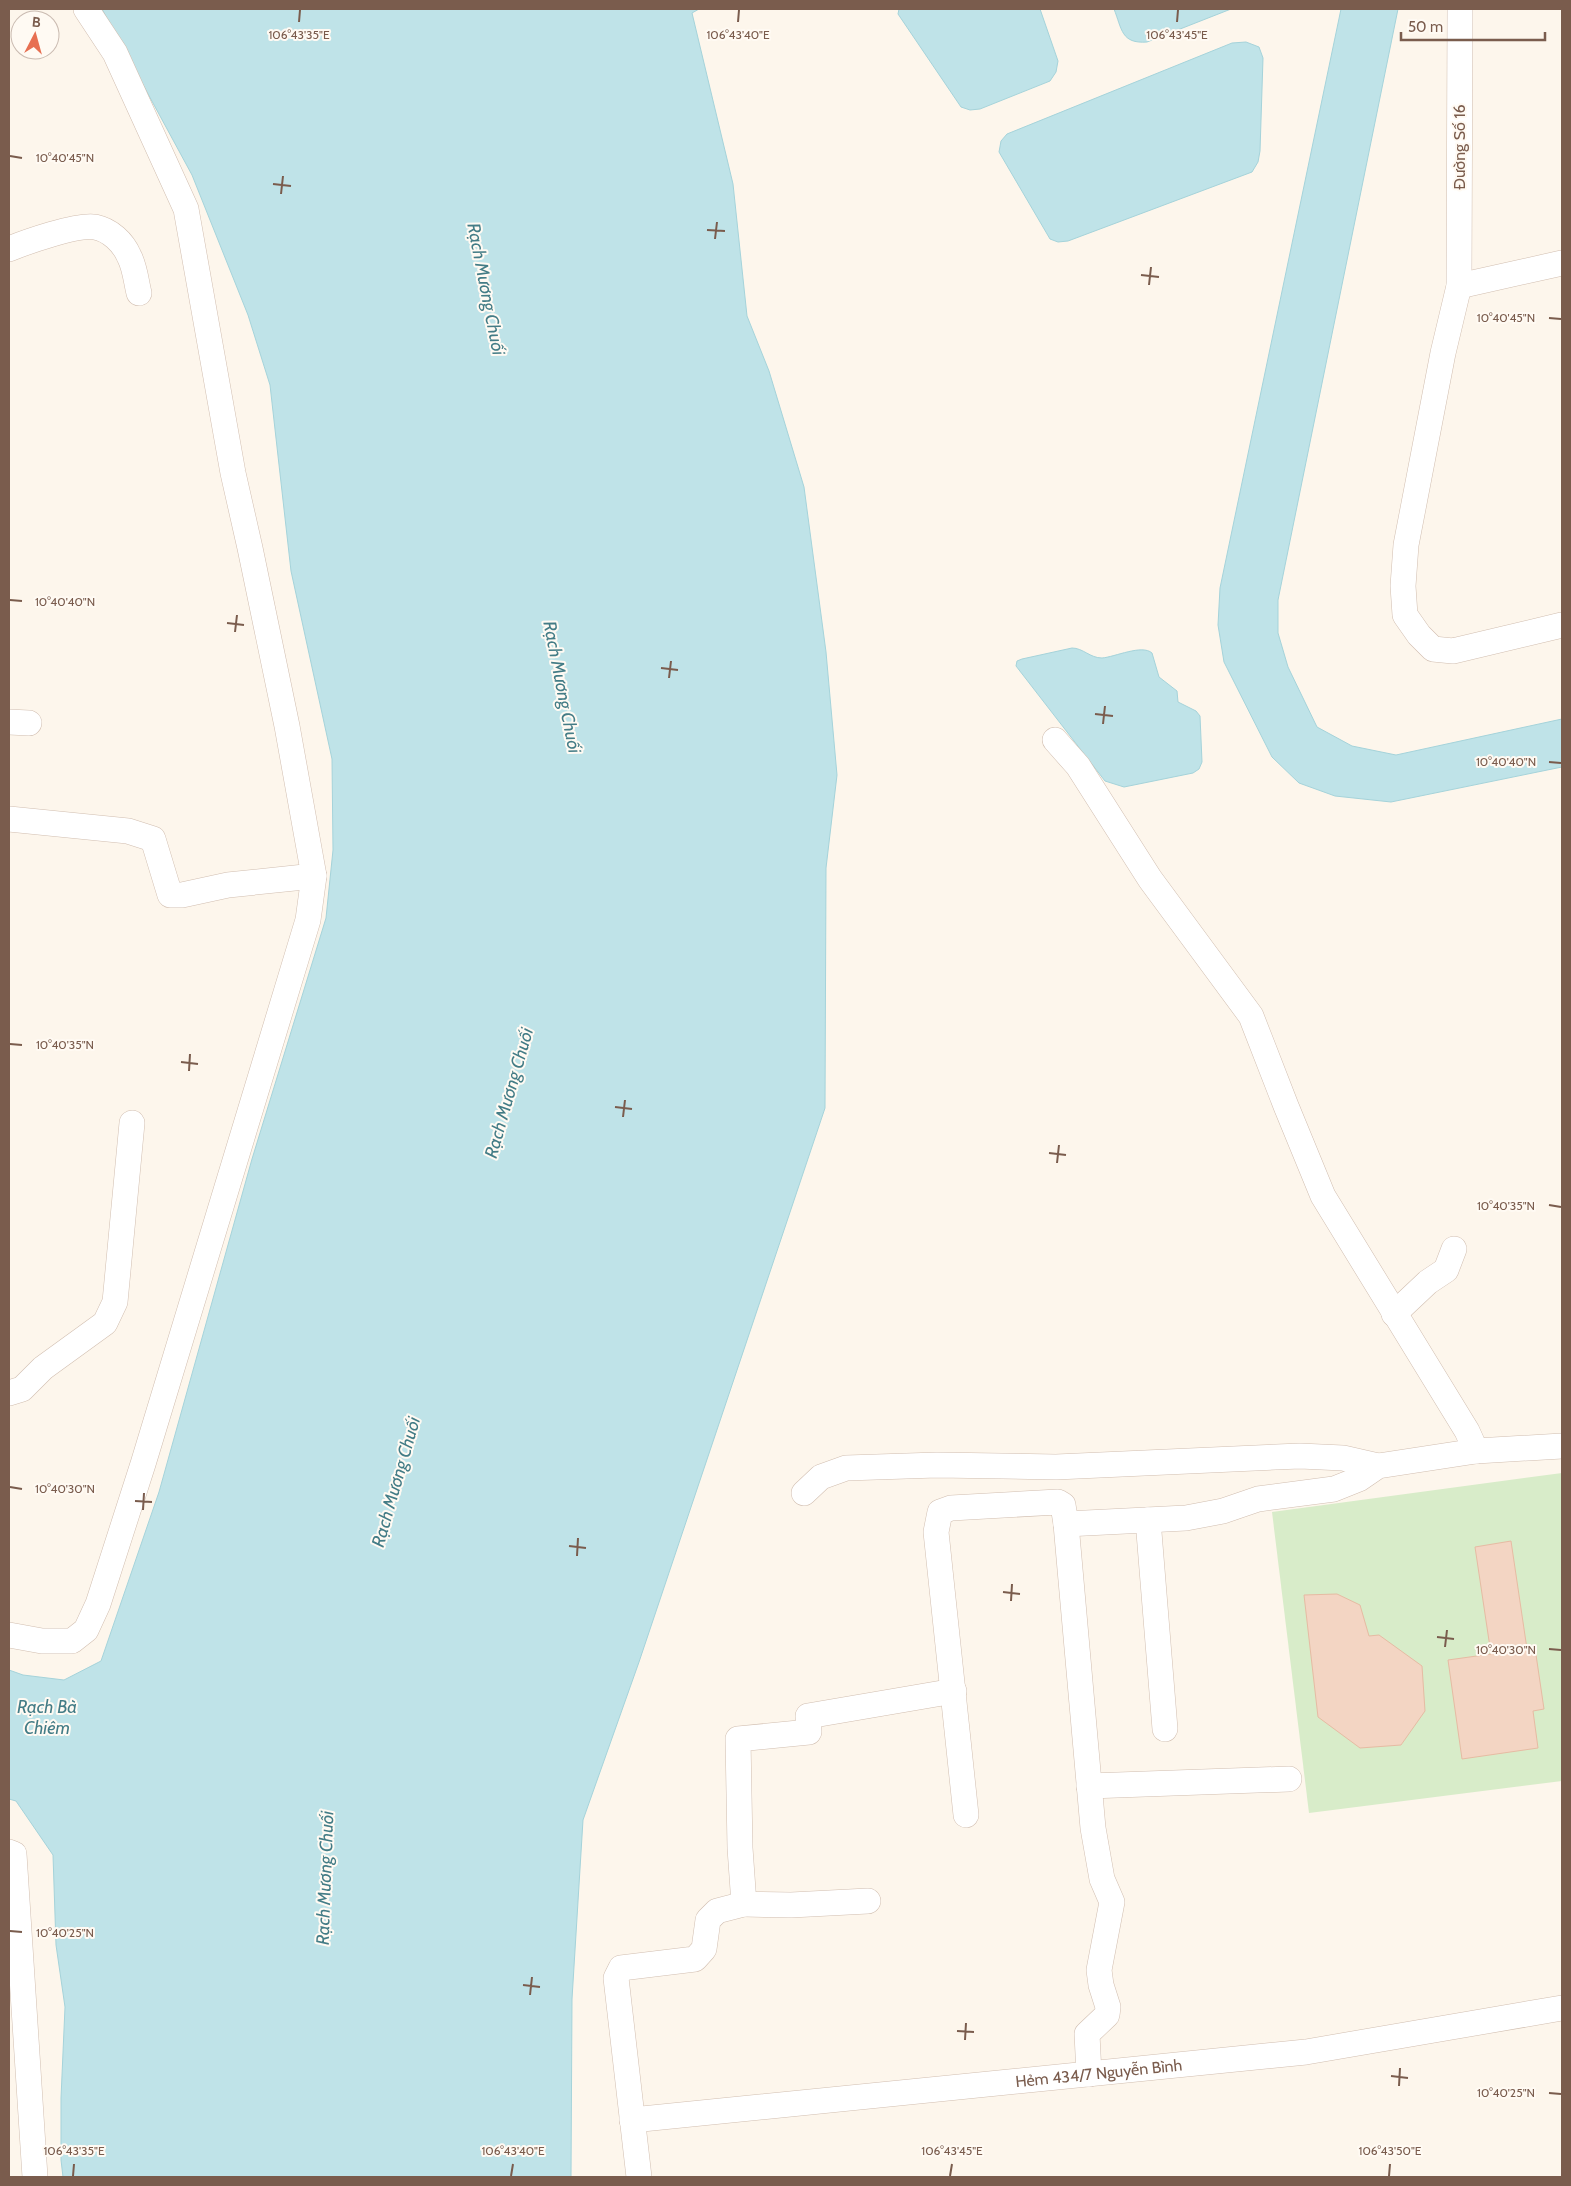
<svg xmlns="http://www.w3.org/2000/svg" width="1571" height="2186" viewBox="0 0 1571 2186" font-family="Cabin,sans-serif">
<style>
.green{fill:#d8ecc9}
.water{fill:#bfe3e8;stroke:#a5d3da}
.building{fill:#f3d5c3;stroke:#e6bba3}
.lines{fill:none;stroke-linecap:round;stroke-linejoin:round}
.minor-casing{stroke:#d1beb0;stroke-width:26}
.minor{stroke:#fff;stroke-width:25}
.ticks{fill:none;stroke:#7a5c4d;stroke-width:2}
.labels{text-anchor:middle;stroke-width:4;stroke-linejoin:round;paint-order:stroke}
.street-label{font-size:16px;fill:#7a5c4d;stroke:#fffaf3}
.water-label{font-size:18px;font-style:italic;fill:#437c86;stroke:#fffaf3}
.ticks-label{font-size:12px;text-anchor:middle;fill:#7a5c4d;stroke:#fffaf3;stroke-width:4;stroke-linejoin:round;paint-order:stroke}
</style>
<rect width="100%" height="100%" fill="#fdf6ec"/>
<polygon class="green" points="1562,1473 1562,1781 1309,1813 1272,1512"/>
<g class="water">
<polygon points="102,9 699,9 692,13 733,184 747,316 769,371 804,487 826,652 837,775 826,868 825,1108 639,1662 583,1820 572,1999 571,2177 63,2177 61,2160 61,2098 65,2007 56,1945 53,1855 16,1801 9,1799 9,1670 23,1675 64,1680 101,1661 159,1492 252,1159 326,918 333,850 332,759 291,571 270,385 248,315 192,175"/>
<polygon points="899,9 1040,9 1058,61 1056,72 1050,81 980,109 970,110 961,107 898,14"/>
<path d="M1114 9H1231L1147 42C1121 44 1122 29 1114 9Z"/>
<polygon points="1341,9 1398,9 1278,600 1278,633 1288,667 1317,727 1352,746 1396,755 1562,719 1562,767 1391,802 1335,796 1299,783 1272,757 1224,662 1218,625 1220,588"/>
<polygon points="1246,42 1259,47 1263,58 1260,151 1258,162 1252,172 1068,241 1058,242 1050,239 999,152 1001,141 1007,134 1232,43"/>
<path d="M1072 648C1083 648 1090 658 1102 658 1115 657 1142 644 1152 653L1159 677 1177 691 1178 702 1196 711 1200 716 1202 762 1199 769 1193 773 1124 787 1105 781 1016 666 1017 661 1022 659Z"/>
</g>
<g class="building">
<polygon points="1511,1541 1527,1649 1535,1648 1544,1709 1533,1711 1538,1748 1462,1759 1448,1660 1491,1654 1475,1547"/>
<polygon points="1337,1594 1360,1605 1369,1636 1379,1635 1422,1666 1425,1711 1401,1745 1360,1748 1318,1717 1304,1595"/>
</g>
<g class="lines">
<g class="minor-casing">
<g id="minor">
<polyline points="1460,9 1459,286 1443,353 1406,545 1403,586 1405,615 1419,635 1433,649 1453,651 1562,625"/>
<path d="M9 249C26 242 77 224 95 227 110 230 123 242 129 256 135 267 136 281 139 293"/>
<polyline points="1459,286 1562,263"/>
<polyline points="9,722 29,723"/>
<polyline points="1055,740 1078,766 1150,879 1251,1016 1286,1106 1323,1196 1467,1431 1476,1451"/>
<polyline points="9,819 128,831 153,839 170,895 182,895 228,885 314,876"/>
<polyline points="1394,1314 1428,1282 1446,1270 1454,1249"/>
<polyline points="9,1393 22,1389 43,1368 105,1323 115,1302 132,1123"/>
<polyline points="804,1493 821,1477 846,1468 937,1465 1056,1467 1300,1456 1343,1458 1378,1466"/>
<polyline points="1148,1520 1165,1729"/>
<polyline points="1066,1524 1093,1828 1102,1879 1112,1902 1099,1970 1101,1985 1108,2007 1107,2015 1087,2034 1089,2074"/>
<polyline points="9,1635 42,1641 72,1641 86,1630 98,1604 143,1464 308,920 314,876 287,726 250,548 233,473 186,209 115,53 86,9"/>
<polyline points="1089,1786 1289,1779"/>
<polyline points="966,1815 936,1532 940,1512 951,1508 1058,1502 1063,1505 1066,1524 1186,1518 1223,1511 1258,1499 1334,1489 1359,1479 1378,1466 1476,1451 1562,1446"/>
<polyline points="9,1852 14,1854 35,2177"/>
<polyline points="868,1901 791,1905 744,1904 740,1848 738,1739 809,1732 808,1716 954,1691"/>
<path id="s1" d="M632 2120 1306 2052 1562 2008"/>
<polyline points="639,2177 616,1978 621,1968 695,1959 704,1949 708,1920 717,1911 744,1904"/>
</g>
</g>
<use href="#minor" class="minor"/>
</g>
<path class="ticks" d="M299 22 300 10M738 22 739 10M1177 22 1178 10M10 156 22 158M273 184 291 186M281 194 283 176M707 230 725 231M715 239 717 222M1141 275 1159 277M1149 285 1151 267M1549 318 1561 319M10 600 22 601M227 623 244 625M235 632 237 615M661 668 678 670M669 678 671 661M1095 714 1113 716M1103 724 1105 706M1549 762 1561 763M10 1044 22 1045M181 1062 198 1064M189 1071 190 1054M615 1107 632 1109M623 1117 625 1100M1049 1153 1066 1155M1057 1163 1059 1145M1549 1205 1561 1207M10 1487 22 1489M135 1501 152 1502M143 1510 144 1493M569 1546 586 1548M577 1556 578 1538M1003 1592 1020 1594M1011 1601 1012 1584M1437 1637 1454 1639M1445 1647 1447 1630M1549 1649 1561 1650M10 1931 22 1932M523 1985 540 1987M530 1995 532 1977M957 2031 974 2032M965 2040 966 2023M1391 2076 1408 2078M1399 2086 1400 2068M1549 2093 1561 2094M73 2176 74 2164M511 2176 513 2164M950 2176 952 2164M1389 2176 1390 2164"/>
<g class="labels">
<g class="street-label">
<text transform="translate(1459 147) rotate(-90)" y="6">Đường Số 16</text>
<text dy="6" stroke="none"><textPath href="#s1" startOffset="469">Hẻm 434/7 Nguyễn Bình</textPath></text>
</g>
<g class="water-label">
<text transform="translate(486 289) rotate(79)" y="6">Rạch Mương Chuối</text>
<text transform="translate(562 687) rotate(79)" y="6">Rạch Mương Chuối</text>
<text transform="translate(509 1093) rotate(-74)" y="6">Rạch Mương Chuối</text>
<text transform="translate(396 1482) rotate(-74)" y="6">Rạch Mương Chuối</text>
<text x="47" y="1713">Rạch Bà<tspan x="47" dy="21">Chiêm</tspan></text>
<text transform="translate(325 1878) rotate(-88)" y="6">Rạch Mương Chuối</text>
</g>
</g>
<g class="ticks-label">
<text x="299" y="39">106°43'35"E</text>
<text x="738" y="39">106°43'40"E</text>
<text x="1177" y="39">106°43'45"E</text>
<text x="65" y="162">10°40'45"N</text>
<text x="1506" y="322">10°40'45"N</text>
<text x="65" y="606">10°40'40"N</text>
<text x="1506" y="766">10°40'40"N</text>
<text x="65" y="1049">10°40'35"N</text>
<text x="1506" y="1210">10°40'35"N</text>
<text x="65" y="1493">10°40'30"N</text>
<text x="1506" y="1654">10°40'30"N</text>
<text x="65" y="1937">10°40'25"N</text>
<text x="1506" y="2097">10°40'25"N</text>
<text x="74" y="2155">106°43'35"E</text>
<text x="513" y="2155">106°43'40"E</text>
<text x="952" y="2155">106°43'45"E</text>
<text x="1390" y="2155">106°43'50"E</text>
</g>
<rect width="1571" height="2186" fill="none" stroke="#7a5c4d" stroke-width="20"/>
<g transform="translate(35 35) rotate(6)"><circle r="24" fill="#fffaf3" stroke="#cabbb1"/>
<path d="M0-4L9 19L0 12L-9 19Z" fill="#e76f51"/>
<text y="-8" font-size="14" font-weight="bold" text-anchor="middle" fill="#7a5c4d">B</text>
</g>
<path d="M1401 32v8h144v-8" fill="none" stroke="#7a5c4d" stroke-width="2.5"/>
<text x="1408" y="32" font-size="15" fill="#7a5c4d" stroke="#fffaf3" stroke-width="4" paint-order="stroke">50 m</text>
</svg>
